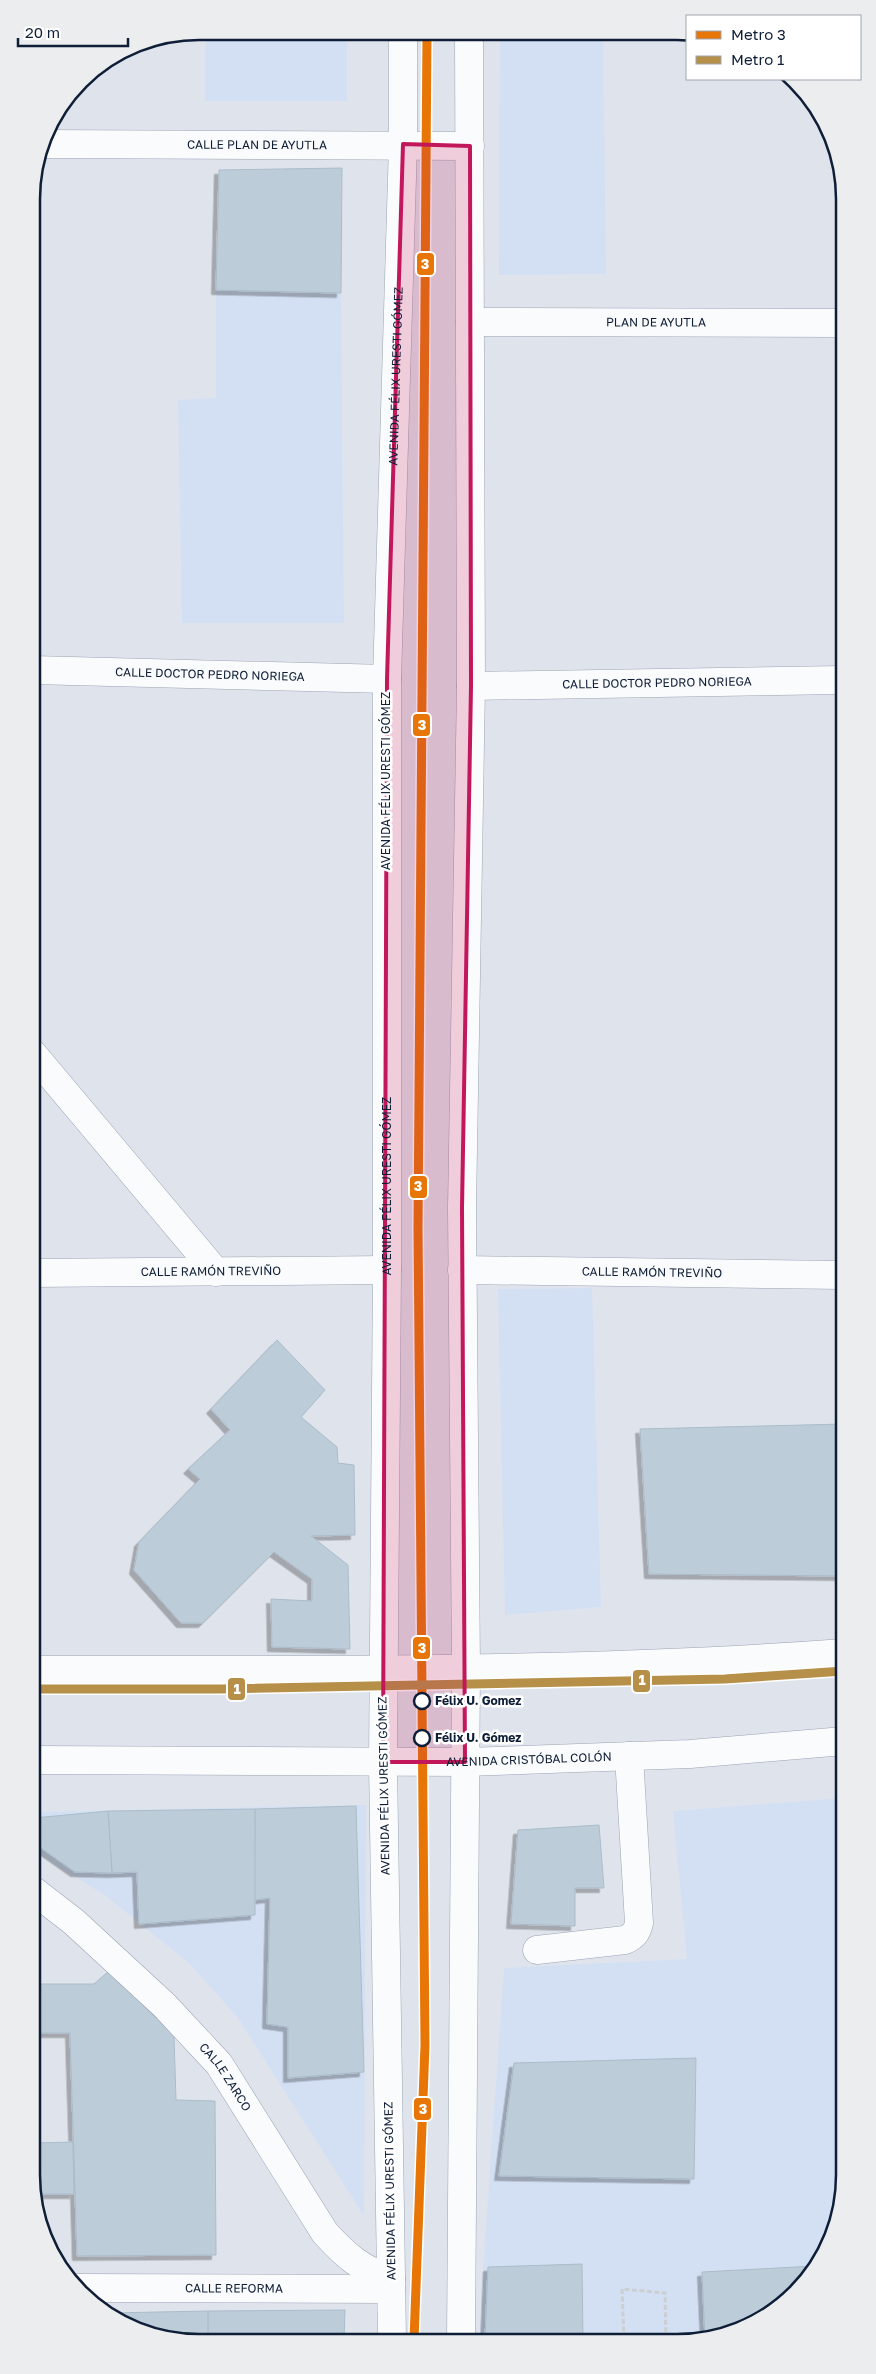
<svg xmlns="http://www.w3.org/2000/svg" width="876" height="2374" viewBox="0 0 876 2374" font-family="'Golos Text',sans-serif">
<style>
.built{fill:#d3e0f4}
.building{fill:#bcccd9;stroke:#abbcc9;filter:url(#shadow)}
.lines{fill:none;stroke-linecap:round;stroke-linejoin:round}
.minor-casing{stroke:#9ba4b4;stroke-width:29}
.major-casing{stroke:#9ba4b4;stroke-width:29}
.path{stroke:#ccced2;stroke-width:3;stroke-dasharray:5 2.5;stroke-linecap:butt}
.minor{stroke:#fafbfc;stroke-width:28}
.major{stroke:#fafbfc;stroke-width:28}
.metro-1-casing{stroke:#fff;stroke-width:12}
.metro-2-casing{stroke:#fff;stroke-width:12}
.metro-1{stroke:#e77606;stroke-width:9}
.metro-2{stroke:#b68f48;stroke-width:9}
.marked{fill:#c2185b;fill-opacity:0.2;stroke:#c2185b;stroke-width:4;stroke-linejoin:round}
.stop-dot{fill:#fff;stroke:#0f1e37;stroke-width:2.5}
.labels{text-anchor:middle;stroke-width:5;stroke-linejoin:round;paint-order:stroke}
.street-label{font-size:12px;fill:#0f1e37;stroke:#fff}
.stop-label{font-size:12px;font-weight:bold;fill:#0f1e37;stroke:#fff;text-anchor:start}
.rim{fill:none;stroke:#0f1e37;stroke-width:2.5}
.line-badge{stroke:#fff;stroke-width:2}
.badge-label{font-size:14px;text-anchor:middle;font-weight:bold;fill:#fff}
</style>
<defs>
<filter id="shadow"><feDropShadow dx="-4.5" dy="4.5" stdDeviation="0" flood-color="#0004"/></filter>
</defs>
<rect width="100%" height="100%" fill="#dfe4ec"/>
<g class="built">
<polygon points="206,31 347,32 347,101 205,101"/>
<polygon points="500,33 603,34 606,274 499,275"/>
<polygon points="216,290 341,293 344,623 182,623 178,400 216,398"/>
<polygon points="592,1288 601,1607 505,1615 498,1289"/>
<polygon points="844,1798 844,2185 832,2239 803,2285 761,2320 710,2339 480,2340 482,2285 504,1968 687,1959 673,1811"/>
<polygon points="366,1805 364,2216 238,2018 190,1964 106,1896 34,1851 34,1812"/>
</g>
<g class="building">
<polygon points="342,168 341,293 216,290 219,170"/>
<polygon points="277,1340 325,1390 301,1417 337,1447 338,1463 354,1465 355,1535 311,1536 348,1565 350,1649 272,1647 271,1599 312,1601 312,1579 274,1552 203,1623 181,1623 134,1570 139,1542 200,1479 188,1469 230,1430 211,1409"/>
<polygon points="843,1424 844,1576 649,1574 640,1429"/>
<polygon points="356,1806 364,2072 288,2078 288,2027 267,2024 270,1898 254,1900 255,1809"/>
<polygon points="255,1809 255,1915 139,1924 137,1872 112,1873 108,1811"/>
<polygon points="108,1811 112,1873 75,1872 34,1843 34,1818"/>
<polygon points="599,1825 604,1888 575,1888 575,1926 511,1924 518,1830"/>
<polygon points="109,1971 174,2036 176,2100 215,2101 216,2255 77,2256 70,2033 34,2033 34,1984 94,1984"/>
<polygon points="696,2058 694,2179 499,2176 514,2063"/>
<polygon points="73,2142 74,2194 35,2194 34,2143"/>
<polygon points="582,2264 583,2339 485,2340 488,2267"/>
<polygon points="815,2266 803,2285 761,2320 705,2339 702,2272"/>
<polygon points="345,2310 344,2340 208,2340 208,2311"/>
<polygon points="208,2311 208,2340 167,2340 125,2325 107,2313"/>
</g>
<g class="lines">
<g class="minor-casing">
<g id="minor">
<path id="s1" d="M43 144 470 146"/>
<path id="s2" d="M470 322 842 323"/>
<path id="s3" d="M32 670 387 679"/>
<path id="s4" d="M471 686 842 680"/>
<polyline points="33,1054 216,1272"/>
<path id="s5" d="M462 1270 843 1275"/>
<path id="s6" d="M33 1273 387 1270"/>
<path id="s7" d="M34 1891 74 1922 164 2005 219 2064 325 2233C347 2257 361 2269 391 2279"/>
<path d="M537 1950 625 1940C634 1936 637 1932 639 1923L629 1756"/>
<path id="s8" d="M76 2288 391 2289"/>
</g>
</g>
<g class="major-casing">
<g id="major">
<path d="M34 1670C304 1670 574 1673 844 1653"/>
<path id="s9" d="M34 1760 465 1762 690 1754 844 1741"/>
<path id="s10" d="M392 2340 383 1762 387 1270V679L403 144V33"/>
<polyline points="461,2340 466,1669 462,1208 471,686 469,33"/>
</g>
</g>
<polyline class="path" points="624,2339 622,2289 665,2293 666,2339"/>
<use href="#minor" class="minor"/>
<use href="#major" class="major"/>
<g class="metro-1-casing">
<polyline id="metro-1" points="414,2340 425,2045 418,1228 427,33"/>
</g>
<g class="metro-2-casing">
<polyline id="metro-2" points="34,1689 221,1689 725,1679 844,1671"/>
</g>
<use href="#metro-1" class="metro-1"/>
<use href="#metro-2" class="metro-2"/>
</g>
<path class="marked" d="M403 144 470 146 471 686 462 1208 465 1762H383L387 679Z"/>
<g class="stop-dot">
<circle cx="422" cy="1701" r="8"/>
<circle cx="422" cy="1738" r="8"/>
</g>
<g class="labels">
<g class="street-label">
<text dy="4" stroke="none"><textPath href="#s1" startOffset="214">CALLE PLAN DE AYUTLA</textPath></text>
<text dy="4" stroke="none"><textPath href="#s2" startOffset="186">PLAN DE AYUTLA</textPath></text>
<text dy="4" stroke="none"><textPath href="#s10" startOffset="1964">AVENIDA FÉLIX URESTI GÓMEZ</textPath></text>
<text dy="4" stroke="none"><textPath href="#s3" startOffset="178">CALLE DOCTOR PEDRO NORIEGA</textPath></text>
<text dy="4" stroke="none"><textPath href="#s4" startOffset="186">CALLE DOCTOR PEDRO NORIEGA</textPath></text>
<text transform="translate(386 781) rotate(-90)" y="4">AVENIDA FÉLIX URESTI GÓMEZ</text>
<text dy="4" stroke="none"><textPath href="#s10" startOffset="1154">AVENIDA FÉLIX URESTI GÓMEZ</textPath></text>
<text dy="4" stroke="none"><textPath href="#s6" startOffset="178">CALLE RAMÓN TREVIÑO</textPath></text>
<text dy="4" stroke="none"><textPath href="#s5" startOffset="190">CALLE RAMÓN TREVIÑO</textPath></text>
<text dy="4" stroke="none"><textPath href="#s9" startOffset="495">AVENIDA CRISTÓBAL COLÓN</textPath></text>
<text transform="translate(384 1786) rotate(-91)" y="4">AVENIDA FÉLIX URESTI GÓMEZ</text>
<text dy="4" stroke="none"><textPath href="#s7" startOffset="268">CALLE ZARCO</textPath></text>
<text transform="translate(390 2191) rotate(-91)" y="4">AVENIDA FÉLIX URESTI GÓMEZ</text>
<text dy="4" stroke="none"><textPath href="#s8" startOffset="158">CALLE REFORMA</textPath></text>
</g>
<g class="stop-label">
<text x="435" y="1705">Félix U. Gomez</text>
<text x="435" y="1742">Félix U. Gómez</text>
</g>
</g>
<path d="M0 0H876V2374H0ZM199 40H677A159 159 0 0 1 836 199V2175A159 159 0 0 1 677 2334H199A159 159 0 0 1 40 2175V199A159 159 0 0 1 199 40Z" fill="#ecedef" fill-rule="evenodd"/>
<path class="rim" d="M199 40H677A159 159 0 0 1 836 199V2175A159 159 0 0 1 677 2334H199A159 159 0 0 1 40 2175V199A159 159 0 0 1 199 40Z"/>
<g class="line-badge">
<rect x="416" y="252" width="19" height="24" rx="5" fill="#e77606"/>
<rect x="412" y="713" width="19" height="24" rx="5" fill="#e77606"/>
<rect x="409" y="1175" width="19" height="24" rx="5" fill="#e77606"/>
<rect x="412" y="1636" width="19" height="24" rx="5" fill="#e77606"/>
<rect x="632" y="1669" width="19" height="24" rx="5" fill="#b68f48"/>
<rect x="227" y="1677" width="19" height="24" rx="5" fill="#b68f48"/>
<rect x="413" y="2097" width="19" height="24" rx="5" fill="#e77606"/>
</g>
<g class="badge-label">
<text x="425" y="269">3</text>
<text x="422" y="730">3</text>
<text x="418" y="1191">3</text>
<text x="422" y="1653">3</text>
<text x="642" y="1685">1</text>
<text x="237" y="1694">1</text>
<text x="423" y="2114">3</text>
</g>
<rect x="686" y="15" width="175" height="65" fill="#ffffff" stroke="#9fa5af"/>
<rect x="696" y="31" width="25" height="8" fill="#e77606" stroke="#9fa5af"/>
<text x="731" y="40" font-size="15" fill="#0f1e37">Metro 3</text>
<rect x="696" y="56" width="25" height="8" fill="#b68f48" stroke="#9fa5af"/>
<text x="731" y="65" font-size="15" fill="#0f1e37">Metro 1</text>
<path d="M18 38v8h110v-8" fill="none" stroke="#0f1e37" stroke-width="2.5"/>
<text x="25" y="38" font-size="15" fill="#0f1e37" stroke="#ffffff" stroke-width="4" paint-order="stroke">20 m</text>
</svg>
